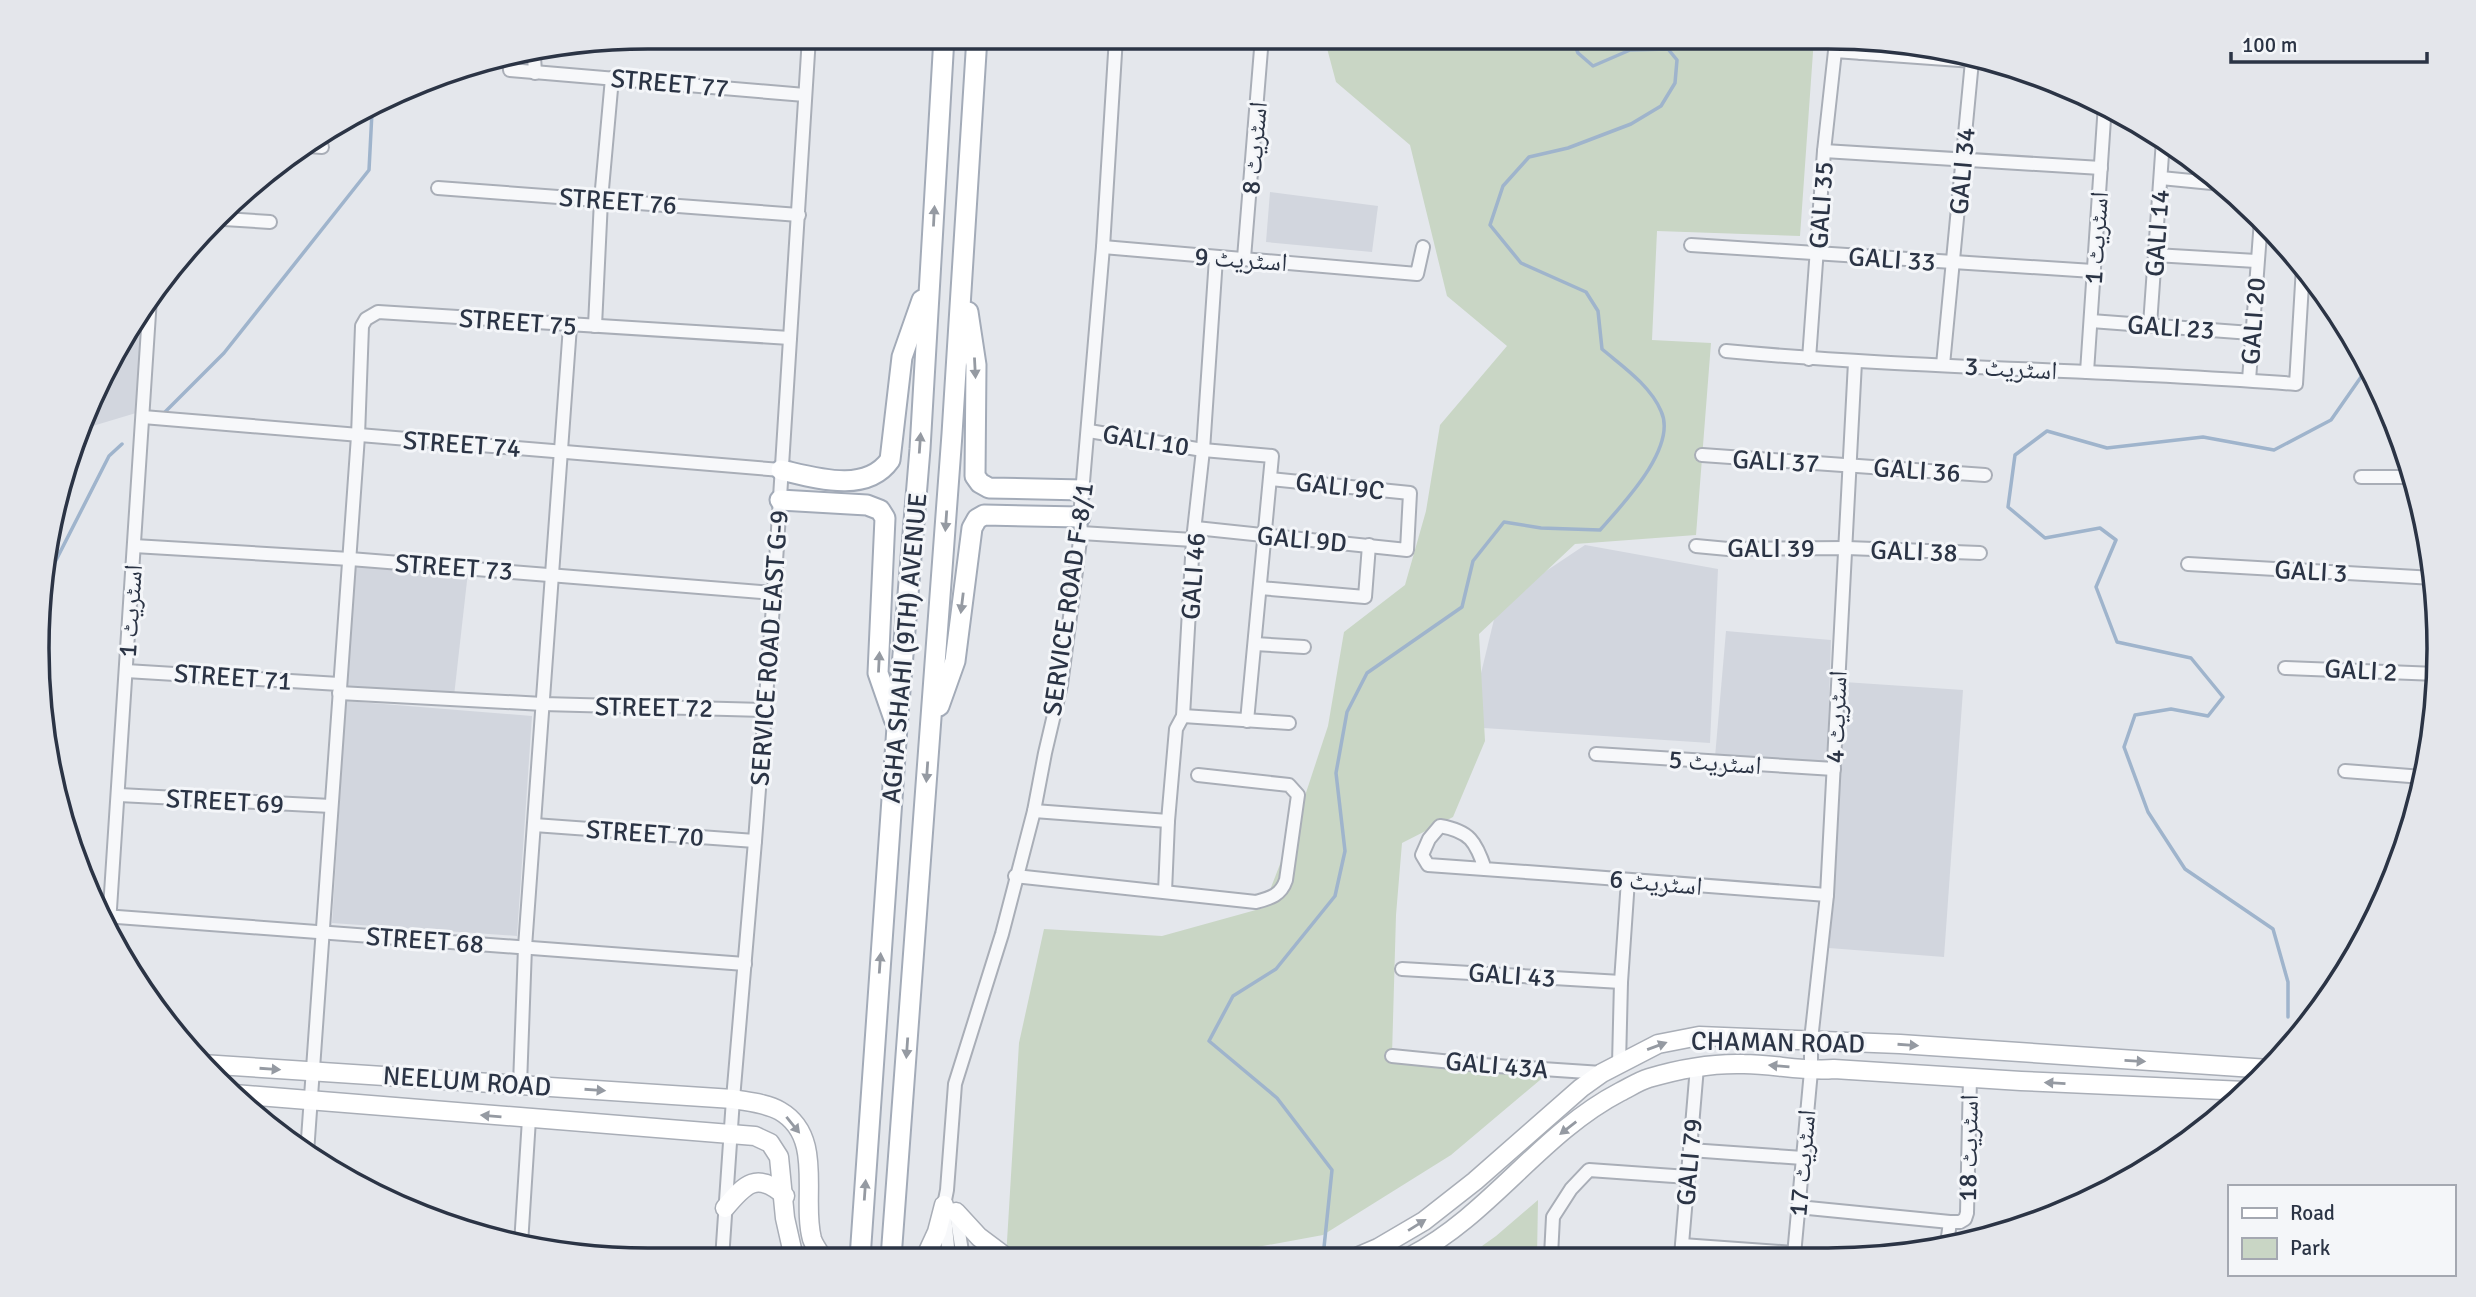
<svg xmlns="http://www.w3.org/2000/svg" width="2476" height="1297" viewBox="0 0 2476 1297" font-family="Signika,'Noto Naskh Arabic',sans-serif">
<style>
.built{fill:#d2d6de}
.green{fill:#c9d6c5}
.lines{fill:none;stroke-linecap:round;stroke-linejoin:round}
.stream{stroke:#9fb4cc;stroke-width:3.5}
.street-casing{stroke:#a9aeb7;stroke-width:16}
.secondary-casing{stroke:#a9aeb7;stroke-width:21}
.primary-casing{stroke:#a3abb8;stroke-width:23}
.street{stroke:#f7f8fa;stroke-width:12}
.secondary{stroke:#fff;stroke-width:18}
.primary{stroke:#fff;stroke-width:19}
.oneway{fill:#959aa2}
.labels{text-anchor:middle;stroke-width:6;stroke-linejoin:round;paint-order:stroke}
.street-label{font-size:26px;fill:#2b3445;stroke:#f4f6f9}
.rim{fill:none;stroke:#2b3445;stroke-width:3.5}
</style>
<rect width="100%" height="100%" fill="#e4e7ec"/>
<g class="built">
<polygon points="1270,192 1378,206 1372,252 1266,242"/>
<polygon points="143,306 136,413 86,428 140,309"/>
<polygon points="1585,545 1718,569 1710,743 1468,727 1498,603"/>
<polygon points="355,565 468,572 454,696 344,688"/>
<polygon points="1726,631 1831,640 1827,764 1715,757"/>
<polygon points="1844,682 1963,690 1944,957 1829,948"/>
<polygon points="346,701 532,716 517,936 332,923"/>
</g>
<g class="green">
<polygon points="1324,37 1814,38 1800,236 1657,231 1652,340 1711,343 1696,535 1575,544 1479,634 1485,741 1453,817 1402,843 1396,915 1392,1055 1546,1075 1451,1155 1323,1235 1203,1257 1006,1258 1019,1043 1044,929 1162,936 1263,908 1296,823 1328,726 1344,632 1405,585 1426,511 1440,425 1507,346 1447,296 1410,145 1336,82"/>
<polygon points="1538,1200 1537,1256 1468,1256 1496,1236"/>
</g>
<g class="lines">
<g class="stream">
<polyline points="162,415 224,353 369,170 372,112"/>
<polyline points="50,572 109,456 122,444"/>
<polyline points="2288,1017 2288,982 2273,929 2185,869 2148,812 2124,747 2135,715 2171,709 2208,716 2223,697 2191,658 2117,642 2096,587 2116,540 2100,528 2045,538 2008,507 2015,455 2047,431 2107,448 2203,437 2274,450 2331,420 2368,367"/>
<path d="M1323 1257 1332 1170 1277 1098 1209 1041 1233 996 1276 969 1335 896 1345 851 1336 773 1347 712 1367 673 1462 607 1473 561 1504 522 1541 528 1600 530C1623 504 1678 447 1661 411 1650 385 1622 366 1602 349L1598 311 1586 292 1521 263 1490 225 1503 186 1529 157 1568 148 1631 124 1661 106 1675 83 1677 60 1668 49 1630 50 1593 66 1578 53 1572 38"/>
</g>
<g class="street-casing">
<g id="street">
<polyline points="1861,53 1863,38"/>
<polyline points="534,56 535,73"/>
<polyline points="509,60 510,70 805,95"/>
<polyline points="308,146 322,147"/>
<polyline points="1824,151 2101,168"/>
<polyline points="2161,178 2222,184"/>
<polyline points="438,188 799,215"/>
<polyline points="224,219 270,222"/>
<polyline points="1691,245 2093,271"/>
<polyline points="1103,247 1417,274 1423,247"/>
<polyline points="2155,255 2256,261"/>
<polyline points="1244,258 1262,37"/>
<polyline points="2091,321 2251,333"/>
<polyline points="2150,325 2163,140"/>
<polyline points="595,326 601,200 612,78"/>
<path d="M1726 351C1916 369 2106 369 2296 384L2303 267"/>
<polyline points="1809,359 1824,151 1835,51 2001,63"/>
<polyline points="1943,365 1972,61"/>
<polyline points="2087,372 2105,104"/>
<polyline points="2249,380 2261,220"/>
<polyline points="143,417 781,470"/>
<polyline points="1089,431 1203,450 1272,456 1247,721"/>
<polyline points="1702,455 1985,475"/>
<polyline points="2361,477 2413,477"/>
<polyline points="1196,528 1407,550 1410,493 1270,479"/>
<polyline points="1081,533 1193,540"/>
<polyline points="134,546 350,559 774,593"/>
<polyline points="1696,546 1728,549 1847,548 1980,553"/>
<polyline points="2188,564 2434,578"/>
<polyline points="1260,588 1365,597 1369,545"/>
<polyline points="1255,644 1304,647"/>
<polyline points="2285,668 2437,674"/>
<polyline points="126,671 339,684"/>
<polyline points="339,693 543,704 765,710"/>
<polyline points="1183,716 1289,723"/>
<polyline points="1596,754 1834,769"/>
<polyline points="2345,771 2423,777"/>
<polyline points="119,795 331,806"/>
<polyline points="1034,811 1168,821"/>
<polyline points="534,825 755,841"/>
<path d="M1485 869C1476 842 1470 831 1440 826L1429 839 1422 855 1428 865C1561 874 1693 885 1827 895"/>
<path d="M1015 876 1256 902C1271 898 1281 895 1286 880L1298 795 1289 785 1198 775"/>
<polyline points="1165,892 1168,821 1176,729 1183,716 1193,540 1203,450 1216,258"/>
<polyline points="104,916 745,964"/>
<polyline points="109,924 150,298"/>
<polyline points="1402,969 1621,982"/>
<polyline points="1392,1056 1482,1065 1602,1073"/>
<polyline points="1619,1064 1621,982 1628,880"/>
<polyline points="520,1085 525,947 570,326"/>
<polyline points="1690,1150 1803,1158"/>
<polyline points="307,1153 358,436 362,326 366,319 378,312 790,338"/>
<polyline points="1798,1207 1950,1222 1960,1222 1965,1219 1967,1213 1970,1077"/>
<polyline points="956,1213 963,1258"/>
<polyline points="521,1244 529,1119"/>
<polyline points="1947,1244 1950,1222"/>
<polyline points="1682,1245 1794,1253"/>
<polyline points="1794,1255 1811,1071 1811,1040 1827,895 1855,362"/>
<polyline points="1551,1256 1553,1217 1571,1189 1589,1170 1688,1177"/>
<polyline points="1681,1256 1697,1067"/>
<polyline points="949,1258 944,1205 947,1190 955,1084 1002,934 1034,811 1045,753 1061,685 1081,533 1080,517 1103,247 1116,37"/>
<polyline points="722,1259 733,1099 755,841 774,593 809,37"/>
</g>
</g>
<g class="secondary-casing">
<g id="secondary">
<path d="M202 1064 733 1099C748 1102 766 1103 780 1111 825 1137 801 1199 812 1239 814 1245 819 1252 823 1258"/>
<polyline points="234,1094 755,1136 770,1143 779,1157 785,1218 794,1258"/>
<path d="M725 1208C745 1184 757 1171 785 1196"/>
<polyline points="956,1212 979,1237 1007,1258"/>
<path d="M1411 1256C1490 1215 1541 1133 1620 1092 1630 1087 1639 1081 1649 1078 1679 1069 1713 1063 1744 1064 1774 1064 1804 1072 1834 1069L2021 1081 2245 1091"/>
<polyline points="1357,1257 1378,1248 1424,1221 1475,1181 1581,1088 1602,1073 1658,1044 1699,1036 1900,1044 2269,1069"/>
<polyline points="925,1258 937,1232 944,1205"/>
</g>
</g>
<g class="primary-casing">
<g id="primary">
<polyline points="968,312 976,365 975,476 980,483 989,488 1083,490"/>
<path d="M781 470C816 478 866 494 890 460L902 357 922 300"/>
<polyline points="780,500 867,505 880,510 885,518 878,673 894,719"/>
<polyline points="939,706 955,661 972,528 977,519 984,515 1080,517"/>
<polyline points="860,1258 897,727 920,449 944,37"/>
<polyline points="891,1258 952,434 977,37"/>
</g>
</g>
<use href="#street" class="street"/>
<use href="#secondary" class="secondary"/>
<use href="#primary" class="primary"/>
</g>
<defs><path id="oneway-solid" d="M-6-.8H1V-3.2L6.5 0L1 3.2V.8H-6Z" transform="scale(1.75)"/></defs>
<g class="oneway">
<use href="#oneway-solid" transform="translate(934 216) rotate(-87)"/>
<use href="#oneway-solid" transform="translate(975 368) rotate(87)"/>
<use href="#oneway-solid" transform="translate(920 443) rotate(-86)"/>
<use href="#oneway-solid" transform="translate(946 521) rotate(94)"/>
<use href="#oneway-solid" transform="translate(962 603) rotate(97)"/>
<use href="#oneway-solid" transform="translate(879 662) rotate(-87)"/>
<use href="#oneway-solid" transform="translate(927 772) rotate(94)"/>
<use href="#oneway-solid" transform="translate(880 963) rotate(-86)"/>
<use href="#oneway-solid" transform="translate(1908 1045) rotate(4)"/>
<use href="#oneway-solid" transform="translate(1657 1046) rotate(-20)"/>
<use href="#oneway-solid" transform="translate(907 1048) rotate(94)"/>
<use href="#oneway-solid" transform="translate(2135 1061) rotate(3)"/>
<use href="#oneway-solid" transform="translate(1779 1066) rotate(-175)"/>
<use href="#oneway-solid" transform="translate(270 1069) rotate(4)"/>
<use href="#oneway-solid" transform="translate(2055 1083) rotate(-177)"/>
<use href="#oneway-solid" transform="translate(595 1090) rotate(4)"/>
<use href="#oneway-solid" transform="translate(491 1116) rotate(-175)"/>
<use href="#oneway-solid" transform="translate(793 1125) rotate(51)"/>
<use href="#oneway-solid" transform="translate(1568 1128) rotate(142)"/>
<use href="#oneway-solid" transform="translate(865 1190) rotate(-86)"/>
<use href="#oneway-solid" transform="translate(1417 1225) rotate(-32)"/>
</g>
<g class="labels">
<g class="street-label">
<text transform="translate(670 83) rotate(5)" y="9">STREET 77</text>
<text transform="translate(1254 148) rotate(-85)" y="9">اسٹریٹ 8</text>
<text transform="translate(1962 171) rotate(-85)" y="9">GALI 34</text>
<text transform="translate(618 201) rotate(4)" y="9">STREET 76</text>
<text transform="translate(1821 205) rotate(-86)" y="9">GALI 35</text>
<text transform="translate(2157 233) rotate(-86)" y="9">GALI 14</text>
<text transform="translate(2096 238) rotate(-86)" y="9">اسٹریٹ 1</text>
<text transform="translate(1241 259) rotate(4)" y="9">اسٹریٹ 9</text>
<text transform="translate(1892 259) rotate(4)" y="9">GALI 33</text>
<text transform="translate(2253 321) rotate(-86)" y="9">GALI 20</text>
<text transform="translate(518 322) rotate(4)" y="9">STREET 75</text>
<text transform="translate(2171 327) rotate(4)" y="9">GALI 23</text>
<text transform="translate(2011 368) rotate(3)" y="9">اسٹریٹ 3</text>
<text transform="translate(1146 440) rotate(9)" y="9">GALI 10</text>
<text transform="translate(462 444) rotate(4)" y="9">STREET 74</text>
<text transform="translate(1776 461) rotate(3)" y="9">GALI 37</text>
<text transform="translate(1917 470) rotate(4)" y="9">GALI 36</text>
<text transform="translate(1340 486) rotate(6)" y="9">GALI 9C</text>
<text transform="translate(1302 539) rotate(5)" y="9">GALI 9D</text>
<text x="1771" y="557">GALI 39</text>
<text transform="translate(1914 551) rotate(2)" y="9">GALI 38</text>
<text transform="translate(454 567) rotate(4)" y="9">STREET 73</text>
<text transform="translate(2311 571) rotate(3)" y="9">GALI 3</text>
<text transform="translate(1193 576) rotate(-86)" y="9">GALI 46</text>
<text transform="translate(1068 599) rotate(-82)" y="9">SERVICE ROAD F-8/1</text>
<text transform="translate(130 611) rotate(-86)" y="9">اسٹریٹ 1</text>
<text transform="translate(769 648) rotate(-86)" y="9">SERVICE ROAD EAST G-9</text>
<text transform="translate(904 648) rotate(-85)" y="9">AGHA SHAHI (9TH) AVENUE</text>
<text transform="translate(2361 670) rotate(3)" y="9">GALI 2</text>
<text transform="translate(233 677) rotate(4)" y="9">STREET 71</text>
<text transform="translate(654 707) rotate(1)" y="9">STREET 72</text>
<text transform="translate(1836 717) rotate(-88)" y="9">اسٹریٹ 4</text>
<text transform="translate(1715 762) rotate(4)" y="9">اسٹریٹ 5</text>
<text transform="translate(225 801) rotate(3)" y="9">STREET 69</text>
<text transform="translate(645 833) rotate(4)" y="9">STREET 70</text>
<text transform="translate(1656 882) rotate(5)" y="9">اسٹریٹ 6</text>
<text transform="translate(425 940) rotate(4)" y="9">STREET 68</text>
<text transform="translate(1512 975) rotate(4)" y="9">GALI 43</text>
<text transform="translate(1778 1042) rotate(1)" y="9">CHAMAN ROAD</text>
<text transform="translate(1497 1065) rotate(5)" y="9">GALI 43A</text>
<text transform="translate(467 1081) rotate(4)" y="9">NEELUM ROAD</text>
<text transform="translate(1968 1148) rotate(-89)" y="9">اسٹریٹ 18</text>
<text transform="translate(1689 1162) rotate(-85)" y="9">GALI 79</text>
<text transform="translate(1802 1163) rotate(-85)" y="9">اسٹریٹ 17</text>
</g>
</g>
<path d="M0 0H2476V1297H0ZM648 49H1828A599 599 0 0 1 2427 648V649A599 599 0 0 1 1828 1248H648A599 599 0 0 1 49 649V648A599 599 0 0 1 648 49Z" fill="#e4e6eb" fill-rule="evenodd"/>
<path class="rim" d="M648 49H1828A599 599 0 0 1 2427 648V649A599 599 0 0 1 1828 1248H648A599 599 0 0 1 49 649V648A599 599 0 0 1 648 49Z"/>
<rect x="2228" y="1185" width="228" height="91" fill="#f4f6f9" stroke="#a4a8b1" stroke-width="2"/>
<rect x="2242" y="1208" width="35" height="10" fill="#ffffff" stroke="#a4a8b1" stroke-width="2"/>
<text x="2290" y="1220" font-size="21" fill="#2b3445">Road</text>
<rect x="2242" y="1238" width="35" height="21" fill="#c9d6c5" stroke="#a4a8b1" stroke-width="2"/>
<text x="2290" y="1255" font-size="21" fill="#2b3445">Park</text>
<path d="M2231 52v10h196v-10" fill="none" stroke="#2b3445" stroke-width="3.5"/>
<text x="2242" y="52" font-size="21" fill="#2b3445" stroke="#f4f6f9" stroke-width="5" paint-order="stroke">100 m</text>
</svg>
